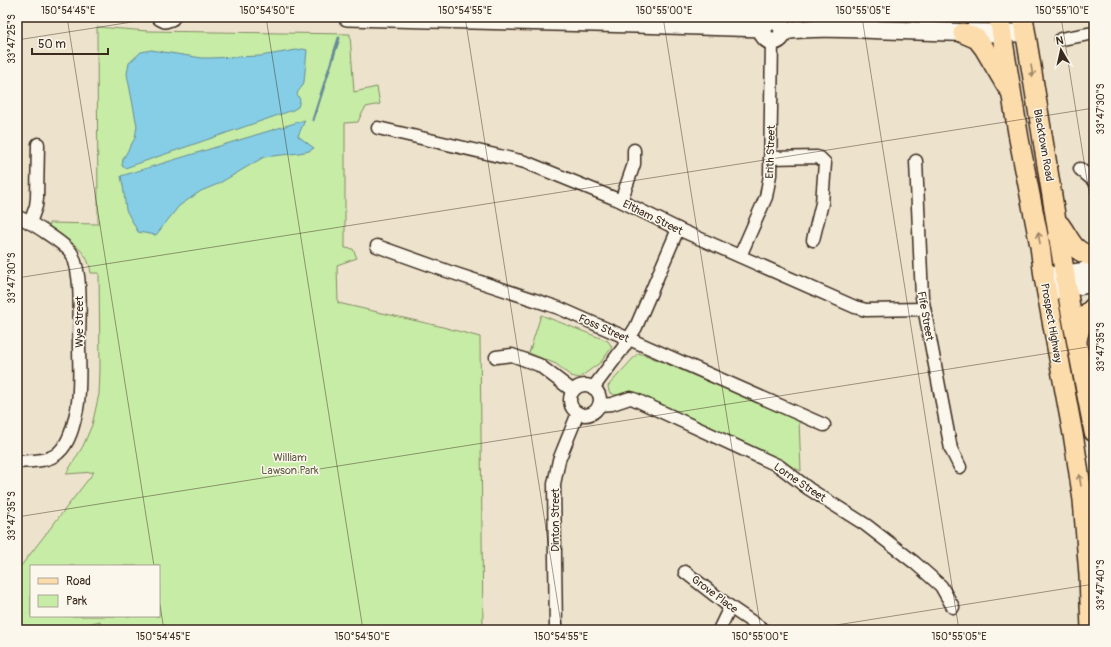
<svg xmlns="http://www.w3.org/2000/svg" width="1111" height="647" viewBox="0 0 1111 647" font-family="Pangolin,sans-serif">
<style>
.green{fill:#c7eca5;stroke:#818b62;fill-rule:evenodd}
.water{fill:#85cee6;stroke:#678c96}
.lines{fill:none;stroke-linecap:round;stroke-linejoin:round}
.stream{stroke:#678c96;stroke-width:3}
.street-casing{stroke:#3b2a1e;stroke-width:15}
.secondary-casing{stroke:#3b2a1e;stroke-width:20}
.primary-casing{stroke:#3b2a1e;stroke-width:22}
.street{stroke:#fbf7ec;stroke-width:12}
.secondary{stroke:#fbf7ec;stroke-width:17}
.primary{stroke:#fddcac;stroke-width:19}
.oneway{stroke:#9c8365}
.ticks{fill:none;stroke:#3b2a1e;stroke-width:1;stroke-opacity:0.45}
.labels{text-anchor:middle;stroke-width:3;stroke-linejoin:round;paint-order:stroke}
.street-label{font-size:11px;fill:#3b2a1e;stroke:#fbf7ec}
.park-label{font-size:11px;fill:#5e5a40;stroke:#fbf7ec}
.neatline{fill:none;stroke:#3b2a1e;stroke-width:1.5}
.ticks-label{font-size:10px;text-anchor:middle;fill:#3b2a1e}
</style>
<rect width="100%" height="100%" fill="#ede3cd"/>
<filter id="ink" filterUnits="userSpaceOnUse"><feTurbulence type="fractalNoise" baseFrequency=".025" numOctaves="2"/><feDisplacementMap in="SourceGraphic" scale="8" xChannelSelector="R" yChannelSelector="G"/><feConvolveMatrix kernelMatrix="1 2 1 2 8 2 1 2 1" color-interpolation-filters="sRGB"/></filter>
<g filter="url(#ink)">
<g class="green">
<path d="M97 27 148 31 350 34 354 92 377 87 380 104 366 107 361 115 358 122 345 123V248L353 249 357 258 337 265 338 303 439 326 480 337 483 630H101L100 621 66 630H17V571L94 472 66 474 83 446 92 425 99 394 100 370 99 273H91C88 248 68 241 50 228L49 223 98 224ZM31 566H159V616H31Z"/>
<polygon points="541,315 608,341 612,347 601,362 579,378 571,376 556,364 529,353"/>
<polygon points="638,353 648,356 799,420 801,471 635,393 615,395 609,392 608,386"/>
</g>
<g class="water">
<path d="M303 49 307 50 304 82C303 87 298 90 297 94L300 100 298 107 293 110 125 168 122 166 123 159 135 138 137 126 127 74 129 63 141 52 151 50 202 58H210L260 56Z"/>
<polygon points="305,120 298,136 314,148 309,151 299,153 264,157 218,184 201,191 179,206 156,235 138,232 126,210 123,186 121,176"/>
</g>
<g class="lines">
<polyline class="stream" points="313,120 339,38"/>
<g class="street-casing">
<g id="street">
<polyline points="1061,39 1094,33"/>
<polyline points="378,128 525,162 621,201 678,229 855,307 866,310 924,309"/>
<polyline points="770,158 817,157 820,158 825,163 822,203 813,240"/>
<polyline points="916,161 922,297 951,449 960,467"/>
<polyline points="1080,169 1094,181"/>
<polyline points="621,201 634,164 634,150"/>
<path d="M17 217C27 219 67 245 72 254 83 276 79 320 79 345 79 366 81 388 77 409 74 423 70 443 58 453 48 462 30 461 17 462"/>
<polyline points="30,223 36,206 37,198 38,144"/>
<polyline points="377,246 447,271 559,308 824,425"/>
<polyline points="740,256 766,197 770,175 772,41"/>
<polyline points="496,357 512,355 539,365 573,391"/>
<circle cx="585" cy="400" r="15"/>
<polyline points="593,388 623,348 636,327 678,229"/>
<polyline points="599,405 612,404 630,398 634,399 779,466 809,489 866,525 915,563 941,586 953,607"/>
<polyline points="685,572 730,607 764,630"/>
<polyline points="556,630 554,484 559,460 578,413"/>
<polyline points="719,630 730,607"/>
</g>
</g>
<g class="secondary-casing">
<g id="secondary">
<polyline points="161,17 165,19 171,17"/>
<polyline points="347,17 636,24 763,28"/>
<circle cx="773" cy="31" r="10"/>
<path d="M783 31C817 26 853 29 887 30 933 32 979 33 1025 33"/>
<polyline points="1044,277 1094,270"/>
<polyline points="1046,292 1094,283"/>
</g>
</g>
<g class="primary-casing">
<g id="primary">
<polyline points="999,17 1019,139 1040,246 1044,277 1074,440 1083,500 1089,575 1091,630"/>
<polyline points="1023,17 1070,307 1094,432"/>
<polyline points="963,33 977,39 984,48 1007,87"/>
<path d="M1060 225C1073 243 1071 250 1094 257"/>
<path d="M1077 340C1080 327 1083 316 1094 307"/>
</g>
</g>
<use href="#street" class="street"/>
<use href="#secondary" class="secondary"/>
<use href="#primary" class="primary"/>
</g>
<defs><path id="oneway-shaft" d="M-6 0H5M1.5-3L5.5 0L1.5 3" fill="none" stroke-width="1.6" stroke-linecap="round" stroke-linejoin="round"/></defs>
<g class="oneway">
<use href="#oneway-shaft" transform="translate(1032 71) rotate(81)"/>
<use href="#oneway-shaft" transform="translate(1039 238) rotate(-101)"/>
<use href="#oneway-shaft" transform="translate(1080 480) rotate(-99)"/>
</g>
</g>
<path class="ticks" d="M67 17 154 566M266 17 363 630M465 17 562 630M663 17 761 630M862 17 959 630M1061 17 1094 224M17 40 164 17M17 278 1094 108M17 517 1094 346M159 599 164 630M805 630 1094 584"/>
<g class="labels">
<g class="street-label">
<text transform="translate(1044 145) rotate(80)" y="4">Blacktown Road</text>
<text transform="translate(770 152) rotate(-88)" y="4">Erith Street</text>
<text transform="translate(653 217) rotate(26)" y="4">Eltham Street</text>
<text transform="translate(926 316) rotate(80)" y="4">Fife Street</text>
<text transform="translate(79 322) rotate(-90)" y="4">Wye Street</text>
<text transform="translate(1052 323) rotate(80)" y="4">Prospect Highway</text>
<text transform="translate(604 328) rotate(24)" y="4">Foss Street</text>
<text transform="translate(800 482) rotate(34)" y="4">Lorne Street</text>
<text transform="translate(555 520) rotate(-90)" y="4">Dinton Street</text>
<text transform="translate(715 594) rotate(37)" y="4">Grove Place</text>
</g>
<g class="park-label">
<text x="290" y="461">William<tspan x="290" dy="13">Lawson Park</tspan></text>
</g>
</g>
<rect width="1111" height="647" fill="none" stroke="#fbf7ec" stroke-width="44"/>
<rect x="30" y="565" width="130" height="52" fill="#fbf7ec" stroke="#aea59a"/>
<rect x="38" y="578" width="20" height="6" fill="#fddcac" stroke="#aea59a"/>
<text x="66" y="585" font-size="12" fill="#3b2a1e">Road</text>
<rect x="38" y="595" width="20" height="12" fill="#c7eca5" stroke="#aea59a"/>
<text x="66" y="605" font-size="12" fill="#3b2a1e">Park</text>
<g transform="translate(1061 50) rotate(351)" stroke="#fbf7ec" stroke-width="3" paint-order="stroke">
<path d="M0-3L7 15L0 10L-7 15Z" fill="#3b2a1e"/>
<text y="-6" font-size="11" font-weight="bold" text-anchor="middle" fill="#3b2a1e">N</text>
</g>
<path d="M32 48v6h76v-6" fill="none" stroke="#3b2a1e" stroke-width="2"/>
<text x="38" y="48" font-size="12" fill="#3b2a1e" stroke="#fbf7ec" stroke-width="3" paint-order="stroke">50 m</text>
<rect x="22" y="22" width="1067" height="603" class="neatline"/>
<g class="ticks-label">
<text x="68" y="14">150°54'45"E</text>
<text x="267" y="14">150°54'50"E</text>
<text x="465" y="14">150°54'55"E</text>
<text x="664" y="14">150°55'00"E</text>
<text x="863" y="14">150°55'05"E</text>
<text x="1062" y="14">150°55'10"E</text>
<text transform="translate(11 39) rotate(-90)" y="4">33°47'25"S</text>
<text transform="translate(1100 109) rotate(-90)" y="4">33°47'30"S</text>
<text transform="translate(11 278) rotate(-90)" y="4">33°47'30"S</text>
<text transform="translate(1100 347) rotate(-90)" y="4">33°47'35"S</text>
<text transform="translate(11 516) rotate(-90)" y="4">33°47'35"S</text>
<text transform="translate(1100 585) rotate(-90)" y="4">33°47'40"S</text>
<text x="163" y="640">150°54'45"E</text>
<text x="362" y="640">150°54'50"E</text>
<text x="561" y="640">150°54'55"E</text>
<text x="760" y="640">150°55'00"E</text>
<text x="959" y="640">150°55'05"E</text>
</g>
</svg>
